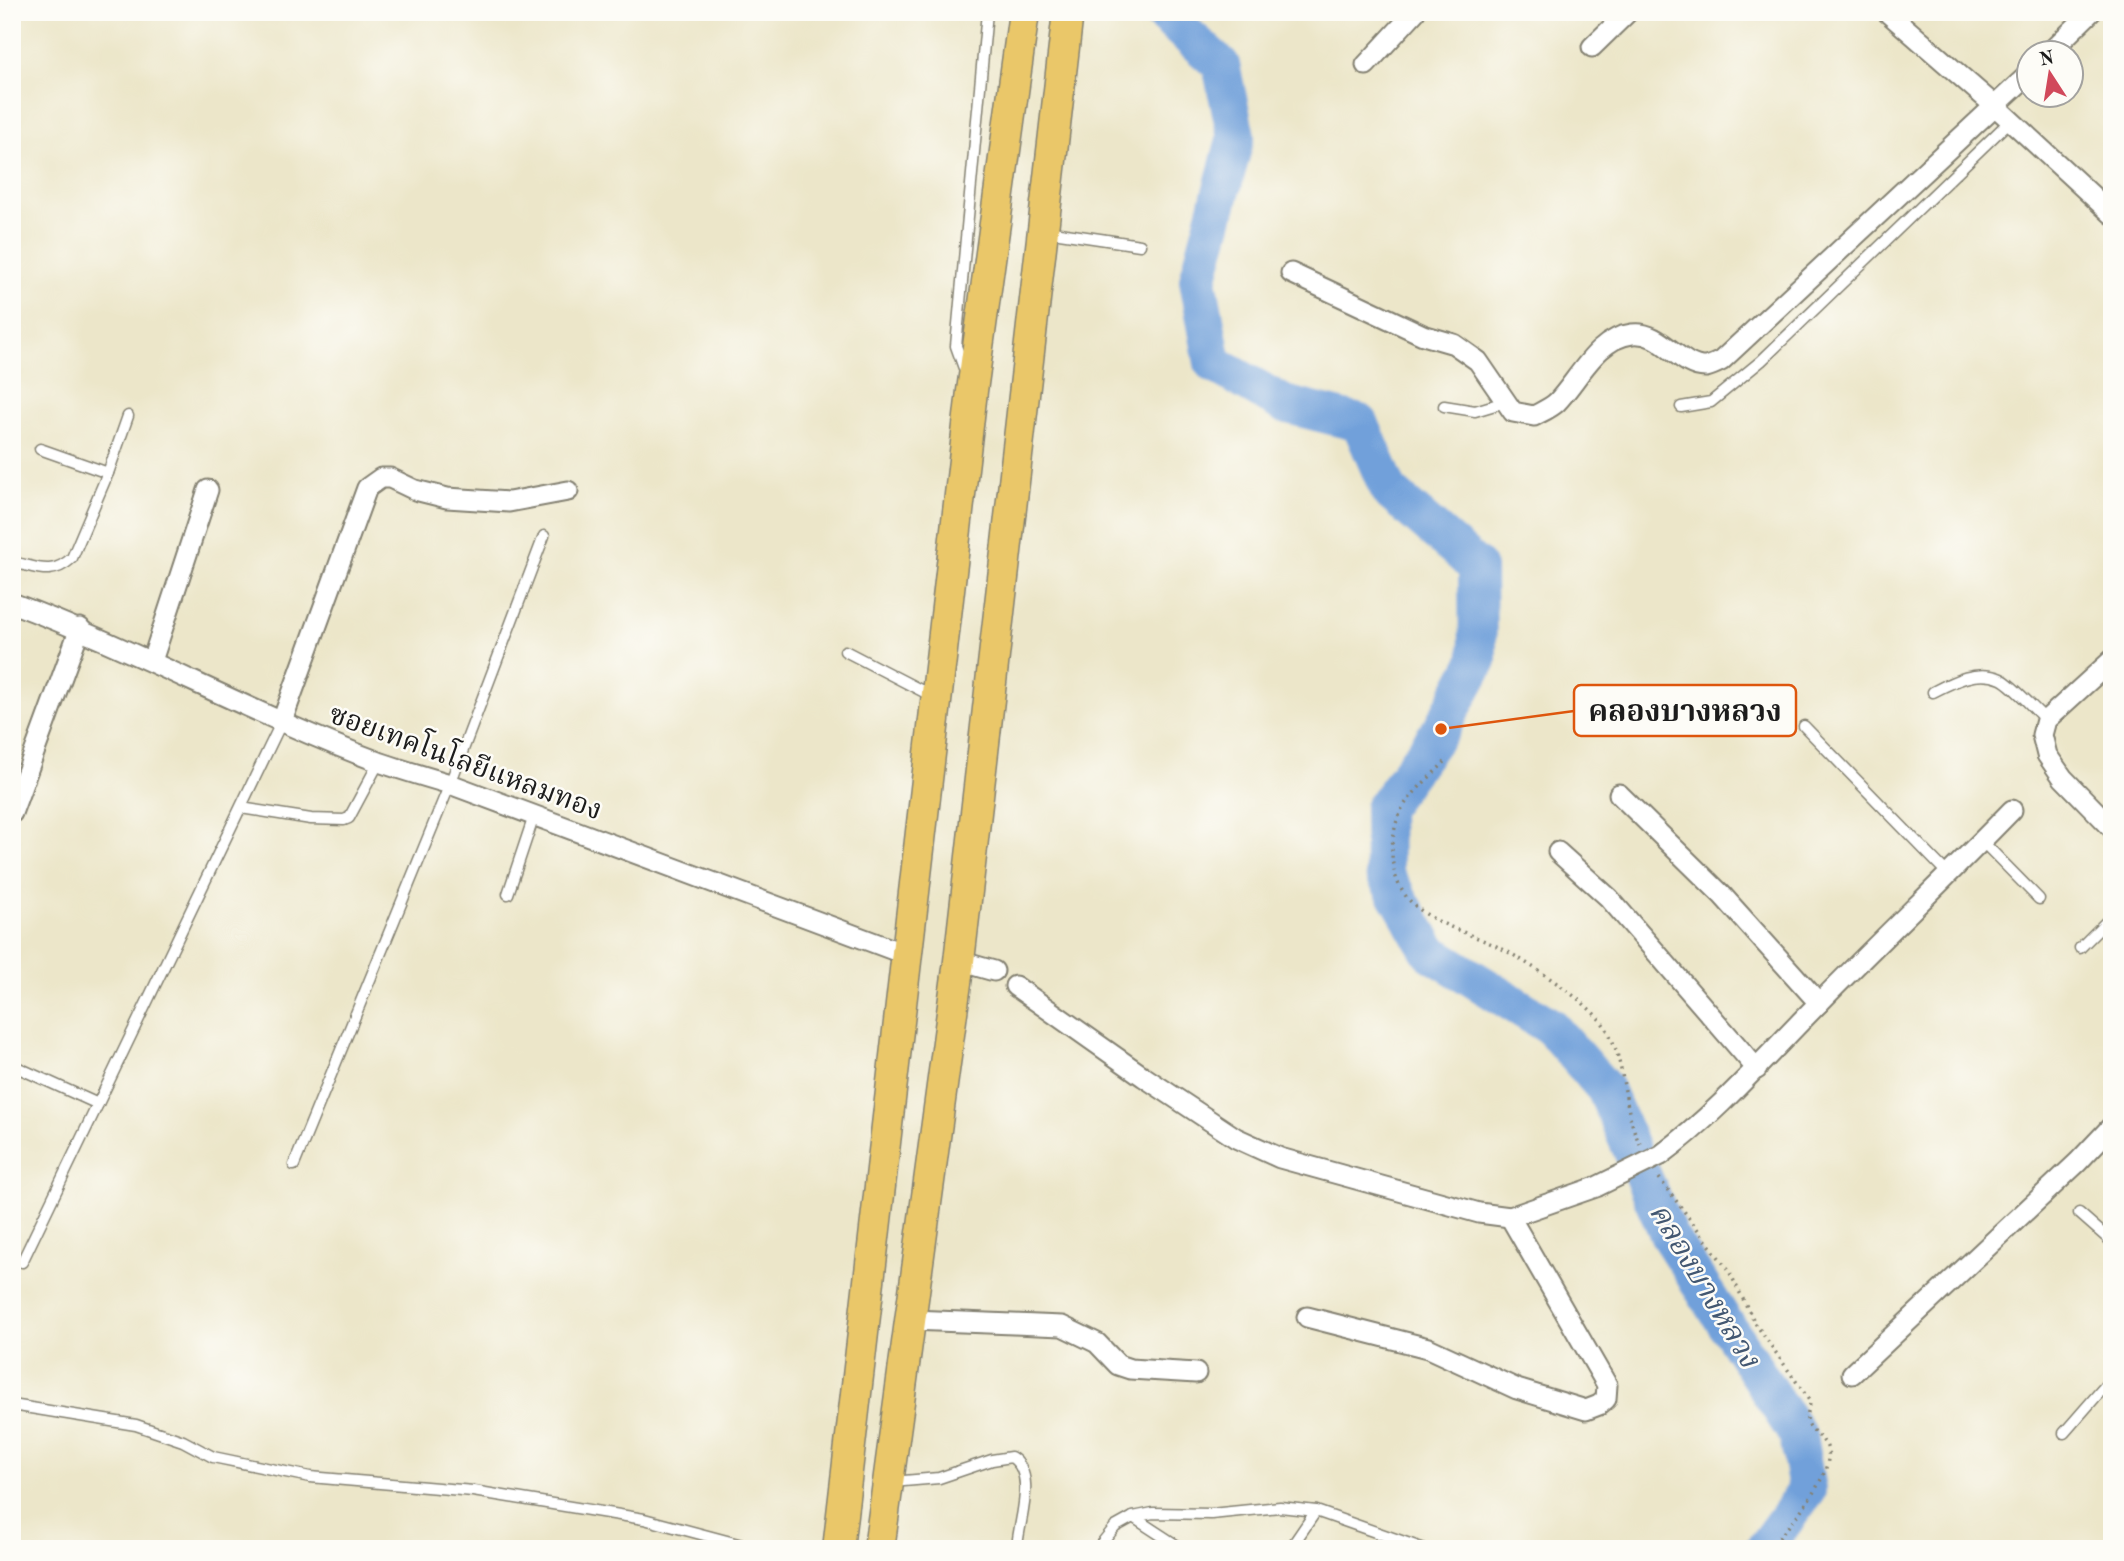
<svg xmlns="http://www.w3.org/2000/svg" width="2124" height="1561" viewBox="0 0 2124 1561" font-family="'Old Standard TT','Noto Serif Thai',serif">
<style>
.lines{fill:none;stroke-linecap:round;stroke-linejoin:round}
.river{stroke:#71a0da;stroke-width:38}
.service-casing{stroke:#848172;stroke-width:13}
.minor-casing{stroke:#848172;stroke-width:23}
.primary-casing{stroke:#848172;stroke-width:33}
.path{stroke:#848172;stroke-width:3.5;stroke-dasharray:2 5;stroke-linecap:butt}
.service{stroke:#fff;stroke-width:10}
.minor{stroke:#fff;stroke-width:19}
.primary{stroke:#eac769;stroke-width:30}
.minor-bridge-casing{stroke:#848172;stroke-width:23;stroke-linecap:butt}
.minor-bridge{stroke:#fff;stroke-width:19}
.labels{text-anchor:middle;stroke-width:5;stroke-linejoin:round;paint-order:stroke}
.street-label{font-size:28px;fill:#1c1c1c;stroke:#fdfcf7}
.water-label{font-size:30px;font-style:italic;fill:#425771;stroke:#fdfcf7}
.leader{fill:none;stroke:#de560d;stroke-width:2.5}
.callout-dot{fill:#de560d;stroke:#fdfcf7;stroke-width:2.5}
.callout{fill:#fdfcf7;stroke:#de560d;stroke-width:2.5}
.callout-label{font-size:30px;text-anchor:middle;font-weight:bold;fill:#1c1c1c}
</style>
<rect width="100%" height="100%" fill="#fdfcf7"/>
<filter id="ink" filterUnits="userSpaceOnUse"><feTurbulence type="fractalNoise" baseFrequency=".0143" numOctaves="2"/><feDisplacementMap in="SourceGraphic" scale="14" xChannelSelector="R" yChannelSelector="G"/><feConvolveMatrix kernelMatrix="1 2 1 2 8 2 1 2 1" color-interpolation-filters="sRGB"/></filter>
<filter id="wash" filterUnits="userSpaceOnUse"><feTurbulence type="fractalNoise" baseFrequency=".00686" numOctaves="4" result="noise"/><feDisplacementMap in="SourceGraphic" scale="28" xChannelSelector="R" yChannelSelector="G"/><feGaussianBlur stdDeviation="1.57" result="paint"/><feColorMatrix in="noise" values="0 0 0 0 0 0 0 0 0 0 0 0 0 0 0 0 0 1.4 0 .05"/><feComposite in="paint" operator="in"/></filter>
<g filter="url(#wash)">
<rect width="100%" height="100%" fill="#ece6c9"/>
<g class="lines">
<polyline class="river" points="1161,12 1221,65 1236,136 1198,280 1213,363 1284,404 1360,423 1389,491 1477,567 1478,660 1441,729 1383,809 1384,873 1430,952 1551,1027 1605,1089 1669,1236 1798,1436 1807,1490 1764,1549"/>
</g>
</g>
<g filter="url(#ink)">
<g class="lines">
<g class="service-casing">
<g id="service">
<polyline points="1046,231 1140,245"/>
<polyline points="965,371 956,346 987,12"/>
<polyline points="1444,406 1475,411 1505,402"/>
<polyline points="1681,407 1711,402 1761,361 2011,120"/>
<polyline points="40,449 108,473"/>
<path d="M12 562C37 567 51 577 72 558L108 473 128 416"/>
<polyline points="845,651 932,696"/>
<path d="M1933 692C1954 681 1977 669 2001 679 2011 683 2036 711 2046 720"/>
<polyline points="1804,726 1949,875"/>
<polyline points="241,808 311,819 344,820 349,818 379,762"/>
<polyline points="1982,841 2039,899"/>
<polyline points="508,894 534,816"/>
<polyline points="2080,948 2112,916"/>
<polyline points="12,1065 98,1104"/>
<polyline points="294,1165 450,784 544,536"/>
<polyline points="2079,1213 2112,1242"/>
<polyline points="22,1262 282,721"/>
<polyline points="12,1405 136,1425 183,1441 213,1457 310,1477 473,1491 644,1519 757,1549"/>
<polyline points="2064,1433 2112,1378"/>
<path d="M892 1482 939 1478 992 1460 1011 1457C1036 1472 1021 1515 1018 1539"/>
<polyline points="1133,1517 1153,1513 1211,1514 1280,1507 1316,1511 1424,1549"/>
<polyline points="1097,1549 1115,1527 1133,1517 1182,1549"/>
<polyline points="1290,1549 1316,1511"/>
</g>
</g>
<g class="minor-casing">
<g id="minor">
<polyline points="1887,12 1996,107 2112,214"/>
<polyline points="1592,47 1628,12"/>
<polyline points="2050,52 2091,12"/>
<polyline points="1366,65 1415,12"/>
<path d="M1291 273 1423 335 1454 344 1478 361 1513 412 1534 416C1541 412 1551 408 1557 402 1579 379 1597 338 1632 334 1662 330 1679 368 1706 367 1710 366 1717 363 1721 361L2030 73"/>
<path d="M12 603C137 650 254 715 379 762 402 770 426 777 450 784L907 955"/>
<polyline points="2112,660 2046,720 2042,735 2047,755 2063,778 2112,828"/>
<polyline points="152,661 208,490"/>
<polyline points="282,721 367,488 381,478 390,478 415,490 447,498 509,502 568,491"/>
<polyline points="1619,794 1722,895 1819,1003"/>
<polyline points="12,813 80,628"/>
<polyline points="1558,852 1609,898 1757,1069"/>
<polyline points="959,961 994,971"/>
<polyline points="1015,986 1144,1077 1236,1138 1280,1158 1479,1213 1510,1217 1596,1187"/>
<path d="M1661 1155C1720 1111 1767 1055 1819 1003 1883 938 1949 875 2012 810"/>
<polyline points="1307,1317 1428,1348 1517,1389 1586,1410 1599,1405 1606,1399 1607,1385 1510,1217"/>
<polyline points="911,1320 1062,1326 1097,1343 1118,1365 1130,1369 1196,1373"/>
<polyline points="1852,1374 2078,1162 2112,1126"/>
</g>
</g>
<g class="primary-casing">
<g id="primary">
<polyline points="838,1549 972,391 1024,12"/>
<polyline points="879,1549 959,961 1068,12"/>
</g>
</g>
<g class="path">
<path d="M1445 762C1432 775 1416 789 1405 804 1396 816 1393 835 1392 849 1391 922 1461 925 1510 953 1537 969 1579 996 1599 1019 1628 1051 1620 1106 1640 1144"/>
<path d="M1659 1178 1729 1271 1755 1323 1805 1394 1810 1402C1810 1407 1807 1413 1807 1418 1807 1431 1825 1437 1828 1450 1833 1478 1787 1527 1770 1549"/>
</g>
<use href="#service" class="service"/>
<use href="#minor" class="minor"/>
<use href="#primary" class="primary"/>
<g class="minor-bridge-casing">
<polyline id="minor-bridge" points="1596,1187 1661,1155"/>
</g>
<use href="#minor-bridge" class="minor-bridge"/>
</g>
</g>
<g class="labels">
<g class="street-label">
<text transform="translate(466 761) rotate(20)" y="10">ซอยเทคโนโลยีแหลมทอง</text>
</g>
<g class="water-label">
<text transform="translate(1705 1285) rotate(59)" y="10">คลองบางหลวง</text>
</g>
</g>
<path class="leader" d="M1441 729L1574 711"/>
<circle class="callout-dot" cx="1441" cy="729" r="7"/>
<rect class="callout" x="1574" y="685" width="222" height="51" rx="7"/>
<g class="callout-label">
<text x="1685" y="721">คลองบางหลวง</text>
</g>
<rect width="2124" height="1561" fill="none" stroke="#fdfcf7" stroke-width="42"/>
<g transform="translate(2050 74) rotate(348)"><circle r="33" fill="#fdfcf7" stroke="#a3a29f" stroke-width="2"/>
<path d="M0-5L12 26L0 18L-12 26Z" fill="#d1495b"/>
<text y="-10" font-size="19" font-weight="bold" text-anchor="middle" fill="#1c1c1c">N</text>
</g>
</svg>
